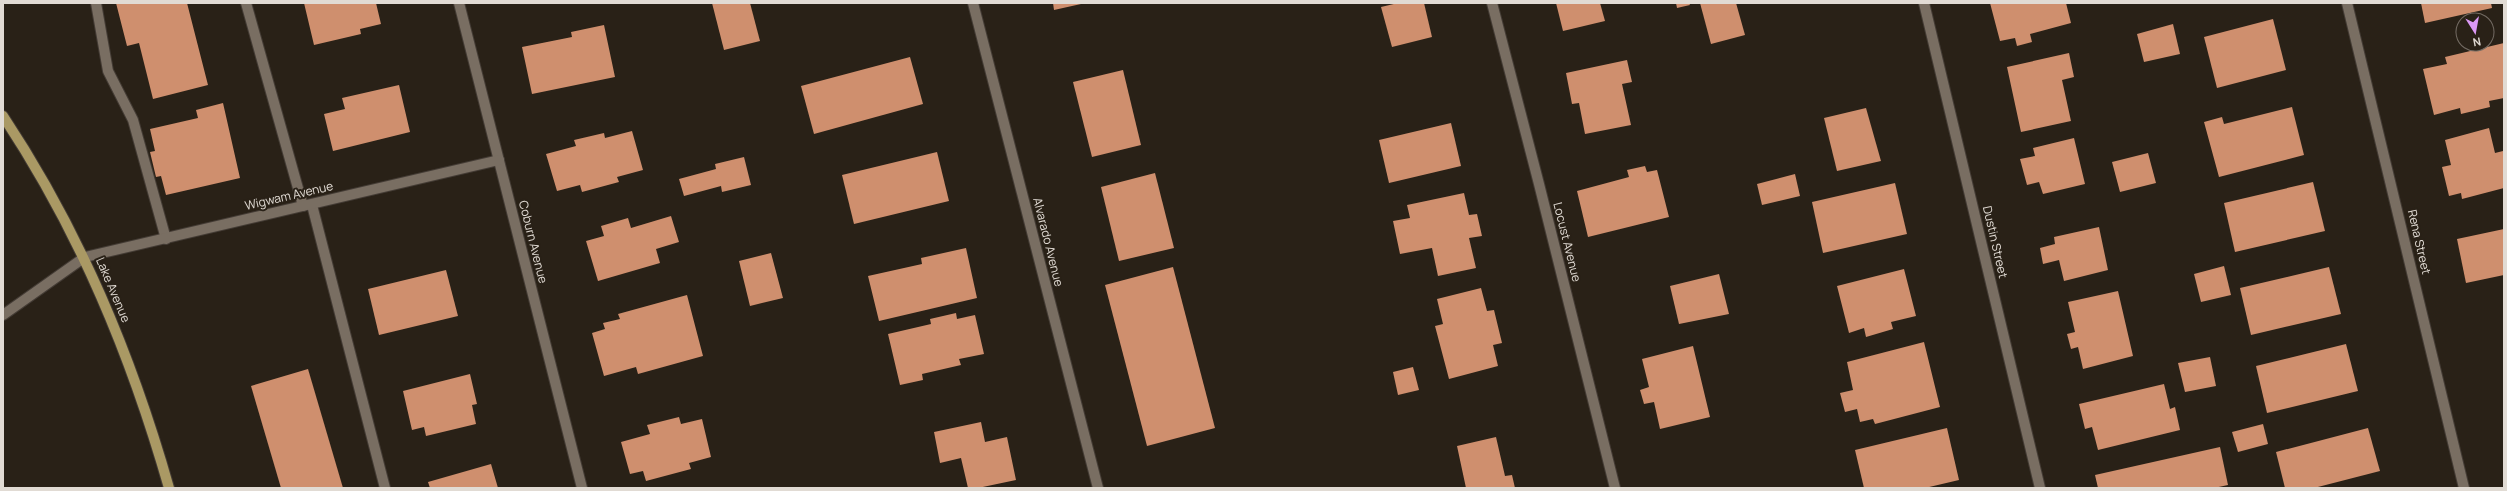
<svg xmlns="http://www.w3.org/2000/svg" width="2507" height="491" viewBox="0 0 2507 491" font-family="Manrope,sans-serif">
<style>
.building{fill:#cf8f6e}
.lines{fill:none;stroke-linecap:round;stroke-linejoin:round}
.service-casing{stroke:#443c35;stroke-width:12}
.minor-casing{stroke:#443c35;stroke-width:12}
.primary-casing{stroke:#443c35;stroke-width:12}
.service{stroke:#796e62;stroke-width:10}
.minor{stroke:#796e62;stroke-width:10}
.primary{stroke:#aa9964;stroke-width:10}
.labels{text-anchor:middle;stroke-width:4;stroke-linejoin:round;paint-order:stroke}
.street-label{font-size:12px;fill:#e1dbd4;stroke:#292117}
</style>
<rect width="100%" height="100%" fill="#292117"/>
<g class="building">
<polygon points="116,3 187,3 208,85 153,99 139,43 127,46"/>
<polygon points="304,3 376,3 381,24 360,29 361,34 314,45"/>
<polygon points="712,3 750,3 760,41 724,50"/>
<polygon points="1053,3 1081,3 1081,4 1054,10"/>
<polygon points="1398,3 1424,3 1432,37 1392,47 1381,7"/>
<polygon points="1556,3 1600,3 1605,21 1563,31"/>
<polygon points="1676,3 1689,3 1690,5 1677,8"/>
<polygon points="1700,3 1736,3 1745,35 1711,44"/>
<polygon points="1990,3 2066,3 2071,23 2030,34 2032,42 2017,46 2015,38 2000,41"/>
<polygon points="2421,3 2491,3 2492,8 2425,23"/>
<polygon points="2273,19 2286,70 2217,88 2204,37"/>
<polygon points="2173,24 2180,54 2144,62 2137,34"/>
<polygon points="604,25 615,77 532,94 522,47 572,37 571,32"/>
<polygon points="2504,43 2504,98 2489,101 2490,107 2461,114 2460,108 2434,115 2423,69 2447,64 2445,57"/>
<polygon points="2069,53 2074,77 2062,80 2071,121 2021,132 2007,67"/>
<polygon points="910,57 923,104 814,134 801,86"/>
<polygon points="1627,60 1632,82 1622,84 1631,125 1585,134 1579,103 1572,104 1566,73"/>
<polygon points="1123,70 1141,145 1092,157 1073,82"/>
<polygon points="399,85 410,132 333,151 324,114 345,109 342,98"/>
<polygon points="223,103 240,178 166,195 161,176 156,177 150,152 155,151 150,129 198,118 196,110"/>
<polygon points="2292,107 2304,155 2219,177 2204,122 2222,117 2224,124"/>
<polygon points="1866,108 1881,161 1837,171 1824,118"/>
<polygon points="1451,123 1461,166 1389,183 1379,140"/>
<polygon points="2489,128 2495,153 2503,151 2504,188 2462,199 2461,193 2449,196 2442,167 2451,165 2445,140"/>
<polygon points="632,131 643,170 617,177 619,182 582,192 580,185 557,191 546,154 576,146 574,140 604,133 605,138"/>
<polygon points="2074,138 2085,184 2043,194 2039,182 2027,185 2020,159 2035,156 2033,148"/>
<polygon points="937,152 949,201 854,224 842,175"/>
<polygon points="2148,153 2156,183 2120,192 2112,162"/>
<polygon points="744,157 751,185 722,192 721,186 684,196 679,179 716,169 715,164"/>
<polygon points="1645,166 1647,172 1657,170 1669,217 1588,237 1577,191 1629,177 1627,170"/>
<polygon points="1155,173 1174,248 1119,261 1101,187"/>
<polygon points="1795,174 1800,196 1762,205 1757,184"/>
<polygon points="2313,182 2325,231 2235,252 2224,203"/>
<polygon points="1895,183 1907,234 1823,253 1812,202"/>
<polygon points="1464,193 1469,215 1477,214 1482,236 1469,238 1476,268 1438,276 1432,248 1400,254 1393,221 1410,218 1407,205"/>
<polygon points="671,216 679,242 656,249 660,263 598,281 586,241 604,236 601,226 628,218 631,228"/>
<polygon points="2099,227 2108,270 2064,281 2059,260 2043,264 2040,248 2055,244 2054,237"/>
<polygon points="2504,229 2504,275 2466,283 2457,239"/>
<polygon points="966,248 977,298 879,321 868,276 922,264 921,258"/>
<polygon points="771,253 783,298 750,306 739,261"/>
<polygon points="2224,266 2231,295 2201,302 2194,274"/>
<polygon points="1173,267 1215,428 1147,446 1105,285"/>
<polygon points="2329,267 2341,314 2251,335 2240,288"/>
<polygon points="1904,269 1916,316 1891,322 1893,329 1866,337 1864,328 1849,333 1837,286"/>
<polygon points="446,270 458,316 379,335 368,289"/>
<polygon points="1719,274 1729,314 1679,324 1670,286"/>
<polygon points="1481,288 1487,311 1494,310 1502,343 1493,345 1498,366 1449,379 1435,326 1443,324 1437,299"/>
<polygon points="2118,291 2133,356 2083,369 2078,347 2071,349 2067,334 2075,332 2068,302"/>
<polygon points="687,295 703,356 638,374 636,367 604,376 592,333 605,329 603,323 620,319 618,314"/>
<polygon points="956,313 957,319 975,315 984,354 959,359 961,365 922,374 923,380 900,385 888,334 931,324 930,319"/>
<polygon points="1924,342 1940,407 1875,424 1873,419 1860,422 1857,409 1845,412 1840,393 1853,390 1847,362"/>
<polygon points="2346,344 2358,391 2267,413 2256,366"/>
<polygon points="1693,346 1710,417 1660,429 1654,402 1644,404 1640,390 1649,387 1642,359"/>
<polygon points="2210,357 2216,386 2185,392 2178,363"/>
<polygon points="1413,367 1419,390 1398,395 1393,372"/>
<polygon points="308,369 343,488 281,488 251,386"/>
<polygon points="470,374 477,404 472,405 476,424 426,436 424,427 412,430 403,391"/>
<polygon points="2164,384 2170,409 2175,407 2180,430 2098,450 2092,427 2085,429 2079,404"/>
<polygon points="679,417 681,424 702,419 711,457 689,463 691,469 646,481 643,471 630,474 621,442 650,434 647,425"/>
<polygon points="981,422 985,442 1007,437 1016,480 978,488 968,488 961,458 940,463 934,432"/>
<polygon points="2263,424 2268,444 2238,452 2232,432"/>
<polygon points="1947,428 1959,480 1925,488 1864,488 1855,450"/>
<polygon points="2368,428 2380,471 2314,488 2285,488 2276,452"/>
<polygon points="1496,437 1505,476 1512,475 1515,488 1466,488 1457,446"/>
<polygon points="2220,447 2228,485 2214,488 2098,488 2095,475"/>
<polygon points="491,464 498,488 430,488 428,482"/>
</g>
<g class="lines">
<g class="service-casing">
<g id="service">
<polyline points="96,3 108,71 133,120 166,239"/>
<polyline points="246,3 303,206"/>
<polyline points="312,205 385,488"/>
<polyline points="3,315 85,257"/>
</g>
</g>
<g class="minor-casing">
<g id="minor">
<polyline points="459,3 582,488"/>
<polyline points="973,3 1098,488"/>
<polyline points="1492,3 1539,184 1615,488"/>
<polyline points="1924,3 2040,488"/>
<polyline points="2347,3 2464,488"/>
<polyline points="85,257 499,160"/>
</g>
</g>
<g class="primary-casing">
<path id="primary" d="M3 116C80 232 131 355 169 488"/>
</g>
<use href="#service" class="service"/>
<use href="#minor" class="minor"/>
<use href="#primary" class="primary"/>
</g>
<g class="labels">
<g class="street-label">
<text transform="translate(289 196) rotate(-13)" y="4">Wigwam Avenue</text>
<text transform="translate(533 242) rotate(76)" y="4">Coburn Avenue</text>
<text transform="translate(1048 242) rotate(76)" y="4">Alvarado Avenue</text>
<text transform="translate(1567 242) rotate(76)" y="4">Locust Avenue</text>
<text transform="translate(1995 242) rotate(77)" y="4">Dustin Street</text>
<text transform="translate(2419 242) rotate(77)" y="4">Rena Street</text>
<text transform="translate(113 290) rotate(67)" y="4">Lake Avenue</text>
</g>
</g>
<rect width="2507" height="491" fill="none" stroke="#e1dbd4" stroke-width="8"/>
<g transform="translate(2475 32) rotate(169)"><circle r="19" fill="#292117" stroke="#736b63"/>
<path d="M0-3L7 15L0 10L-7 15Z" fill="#db99f5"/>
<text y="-6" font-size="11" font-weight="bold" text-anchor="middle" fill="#e1dbd4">N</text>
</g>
</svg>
